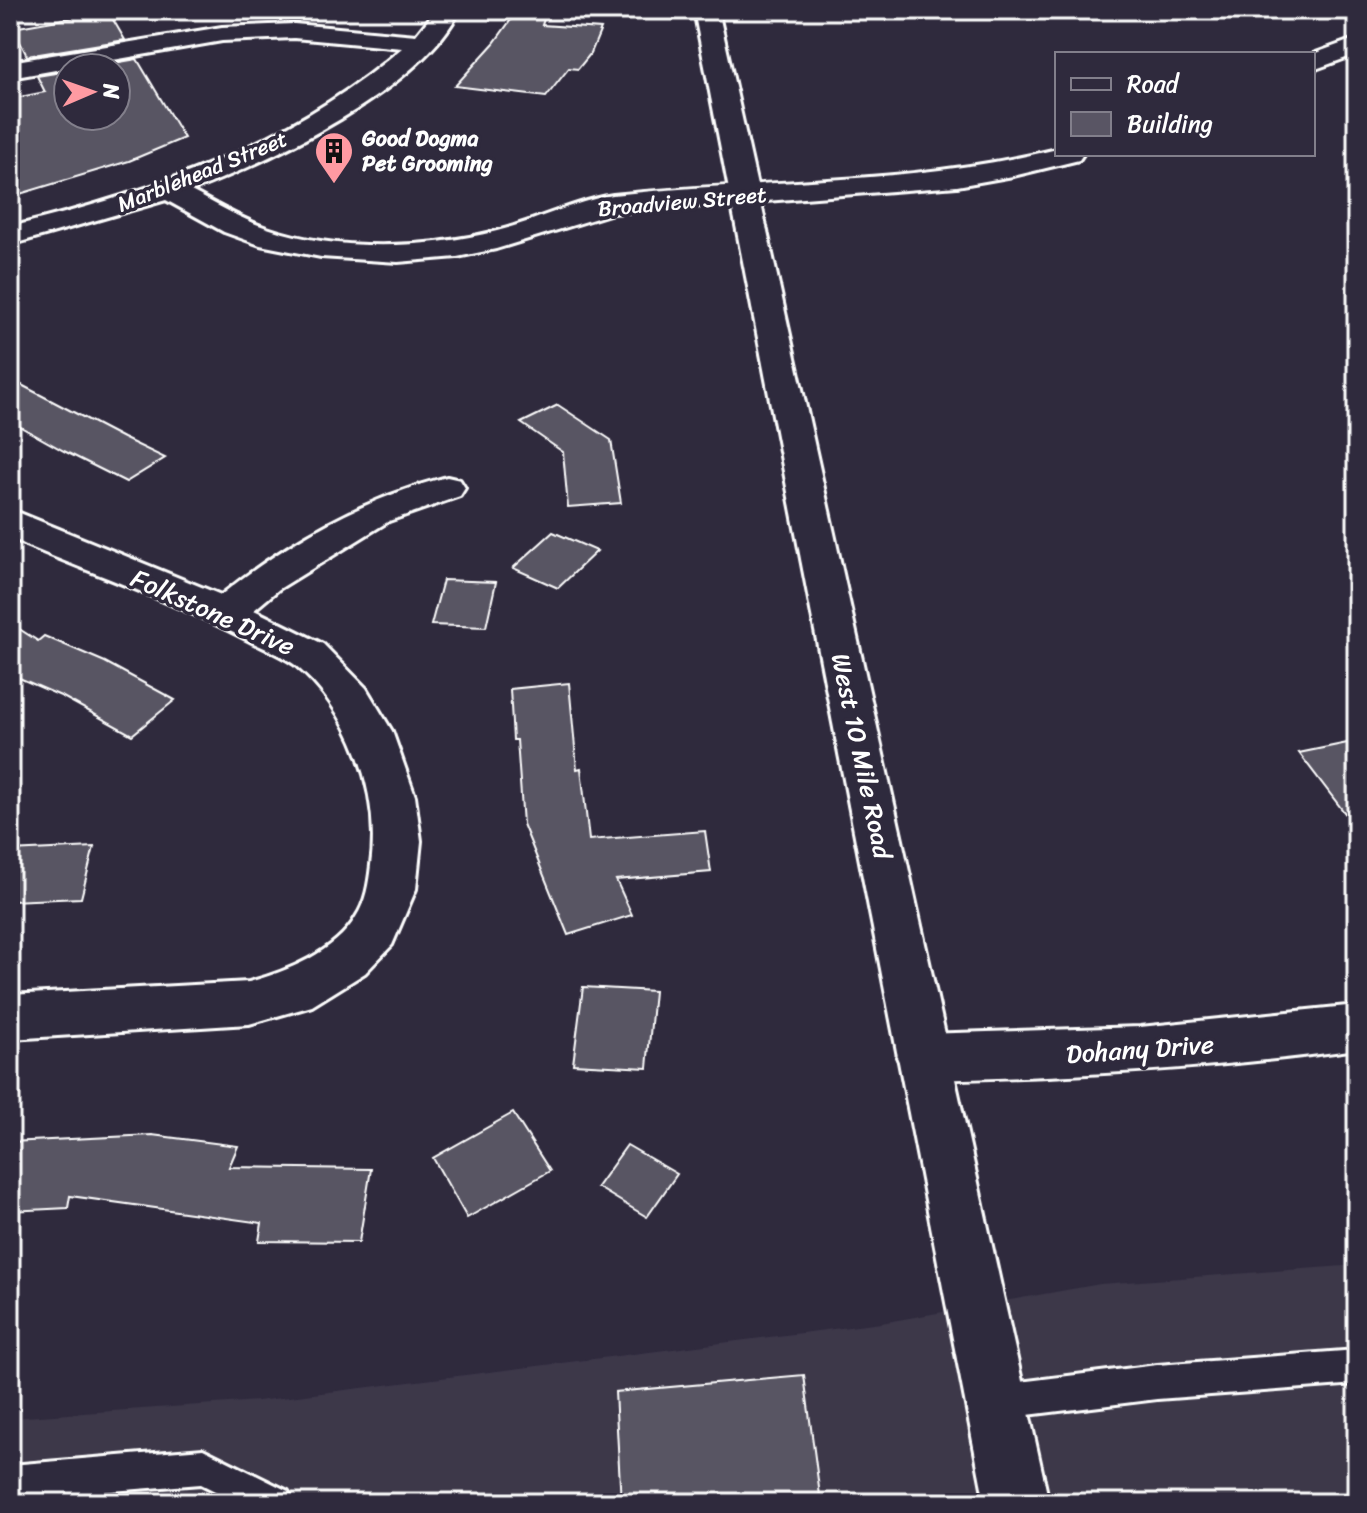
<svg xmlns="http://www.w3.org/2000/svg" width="1367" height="1513" viewBox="0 0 1367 1513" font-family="Sriracha,sans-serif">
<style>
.built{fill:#3c3749}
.building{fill:#595564;stroke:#fff;stroke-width:2}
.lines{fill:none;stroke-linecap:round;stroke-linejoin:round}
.service-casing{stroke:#fff;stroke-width:6}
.minor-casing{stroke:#fff;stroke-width:6}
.tertiary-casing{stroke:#fff;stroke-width:6}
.service{fill:#2f2a3d;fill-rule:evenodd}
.minor{fill:#2f2a3d;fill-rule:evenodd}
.tertiary{fill:#2f2a3d;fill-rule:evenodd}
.labels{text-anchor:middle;stroke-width:7;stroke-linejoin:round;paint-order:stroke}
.far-poi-label{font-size:22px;font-weight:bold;fill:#fff;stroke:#2f2a3d;text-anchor:start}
.far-street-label{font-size:22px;fill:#fff;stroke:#2f2a3d}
.street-label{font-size:26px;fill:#fff;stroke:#2f2a3d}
</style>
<rect width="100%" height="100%" fill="#2f2a3d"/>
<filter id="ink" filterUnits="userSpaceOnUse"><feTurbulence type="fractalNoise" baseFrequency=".0125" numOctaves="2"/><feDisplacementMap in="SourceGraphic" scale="16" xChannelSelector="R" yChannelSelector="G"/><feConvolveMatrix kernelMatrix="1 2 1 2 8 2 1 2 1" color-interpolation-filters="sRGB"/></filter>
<g filter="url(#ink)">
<polygon class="built" points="1357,1265 1357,1503 10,1503 10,1418 257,1401 881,1323 1100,1284"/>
<g class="building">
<polygon points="518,10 547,10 542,25 601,29 591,53 578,69 569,68 546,97 455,86 494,43"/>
<polygon points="108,11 125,40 27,56 13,28"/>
<polygon points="137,59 184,138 129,161 10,197 10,99 45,92 37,76 68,71 68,116 116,116 116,68 85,68"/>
<polygon points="10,379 123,438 165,458 126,482 64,451 10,421"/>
<polygon points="558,405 611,440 621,503 568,507 563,452 521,423"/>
<polygon points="553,532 597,551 558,588 513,568"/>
<polygon points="443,580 496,582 486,627 431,625"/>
<polygon points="10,623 38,641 44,636 105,662 175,700 132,735 63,697 10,674"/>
<polygon points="569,683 577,769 581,768 589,840 705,831 711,872 616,880 632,915 568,935 523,824 517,740 513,740 510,689"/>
<polygon points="1357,741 1357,829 1299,753"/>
<polygon points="94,847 81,898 10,901 10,851"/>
<polygon points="583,987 654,991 647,1068 573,1064"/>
<polygon points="513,1113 550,1171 467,1218 433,1158"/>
<polygon points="152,1135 238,1146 229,1167 371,1169 359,1242 259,1241 262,1223 70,1196 68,1208 10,1211 10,1142"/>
<polygon points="627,1145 677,1174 647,1217 597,1187"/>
<polygon points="804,1375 821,1503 621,1503 615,1392"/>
</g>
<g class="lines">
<g class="service-casing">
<g id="service">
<polygon points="1357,1350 1357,1384 1157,1399 994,1419 982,1414 977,1402 982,1390 994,1385 1157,1365"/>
<polygon points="203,1449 288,1491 294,1503 239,1503 201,1484 10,1499 10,1465"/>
</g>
</g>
<g class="minor-casing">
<g id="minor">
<path d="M436 10H460C419 91 273 159 191 191 216 204 240 219 267 228 337 252 426 249 497 231 536 221 572 202 613 195 761 179 912 185 1057 149V154H1083L1079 160 1013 176 957 186 613 213 496 249 457 257 398 262 321 257 260 245 224 232 166 200 10 245V227C150 193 291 144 402 48L294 38 222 41 10 78V62L222 27 294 24 416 35Z"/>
<polygon points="1357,38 1357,54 1313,70 1313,54"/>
<path d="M447 477 460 480 465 488 460 496 389 521 279 589 254 610 323 644 366 688 392 731 415 796 421 841 416 889 392 945 365 973 312 1006 249 1024 10 1039V995L249 982C286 972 336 952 356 917 366 902 369 883 371 865 381 794 351 710 294 664 280 654 261 647 246 639 176 603 100 576 28 546L10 537V509L221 595C287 542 365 498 447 477Z"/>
<path d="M1357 1005V1049C1213 1069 1068 1077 923 1080L905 1073 897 1057 905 1041 923 1034 1140 1027Z"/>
</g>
</g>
<g class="tertiary-casing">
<polygon id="tertiary" points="694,10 718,10 1049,1503 985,1503"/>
</g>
<use href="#service" class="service"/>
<use href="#minor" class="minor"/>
<use href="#tertiary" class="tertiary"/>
</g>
</g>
<defs>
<g id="building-pin" transform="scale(2)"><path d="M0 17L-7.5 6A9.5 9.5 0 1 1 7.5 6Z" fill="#ff9aa2" stroke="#2f2a3d"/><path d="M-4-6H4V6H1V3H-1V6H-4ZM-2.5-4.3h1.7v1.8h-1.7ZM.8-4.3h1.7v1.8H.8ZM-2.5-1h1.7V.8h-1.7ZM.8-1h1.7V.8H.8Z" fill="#111"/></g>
</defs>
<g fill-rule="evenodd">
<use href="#building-pin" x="334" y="151"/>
</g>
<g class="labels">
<g class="far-poi-label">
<text x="362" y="146">Good Dogma<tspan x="362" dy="25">Pet Grooming</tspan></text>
</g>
<g class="far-street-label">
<text transform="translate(202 171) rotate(-22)" y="8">Marblehead Street</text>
<text transform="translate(682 201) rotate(-5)" y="8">Broadview Street</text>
</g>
<g class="street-label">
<text transform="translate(213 612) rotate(24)" y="9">Folkstone Drive</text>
<text transform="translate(862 756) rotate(78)" y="9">West 10 Mile Road</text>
<text transform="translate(1140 1049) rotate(-4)" y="9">Dohany Drive</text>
</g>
</g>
<rect width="1367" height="1513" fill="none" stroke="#2f2a3d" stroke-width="40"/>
<rect x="20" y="20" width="1327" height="1473" fill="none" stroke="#fff" stroke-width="3" filter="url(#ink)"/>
<rect x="1055" y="52" width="260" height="104" fill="#2f2a3d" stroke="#827f8b" stroke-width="2"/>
<rect x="1071" y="78" width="40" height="12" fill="#2f2a3d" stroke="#827f8b" stroke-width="2"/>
<text x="1127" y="92" font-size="24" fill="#ffffff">Road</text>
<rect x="1071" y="112" width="40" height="24" fill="#595564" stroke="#827f8b" stroke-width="2"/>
<text x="1127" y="132" font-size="24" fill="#ffffff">Building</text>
<g transform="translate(92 92) rotate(88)"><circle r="38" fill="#2f2a3d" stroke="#827f8b" stroke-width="2"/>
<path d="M0-6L14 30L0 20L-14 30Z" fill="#ff9aa2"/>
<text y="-12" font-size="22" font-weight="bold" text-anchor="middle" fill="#ffffff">N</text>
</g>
</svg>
